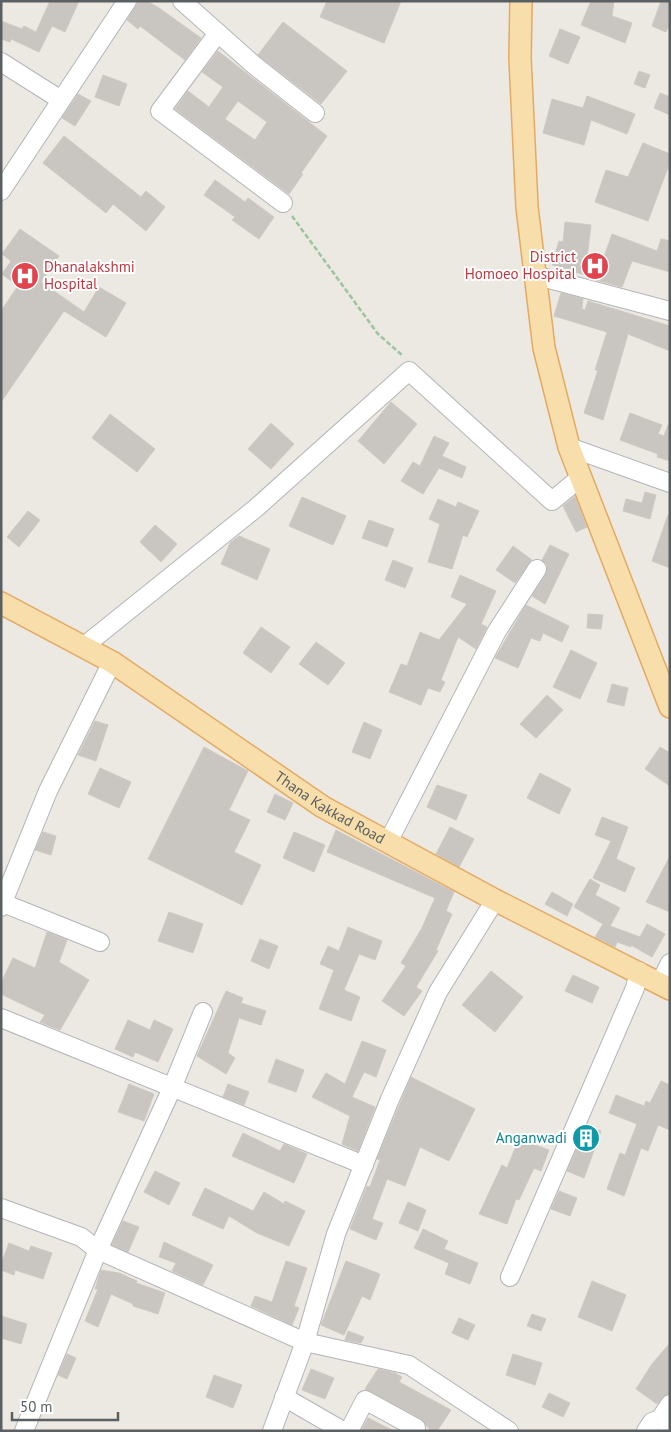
<svg xmlns="http://www.w3.org/2000/svg" width="671" height="1432" viewBox="0 0 671 1432" font-family="'PT Sans',sans-serif">
<style>
.building{fill:#c9c5c0;stroke:#d0c9c1;fill-rule:evenodd}
.lines{fill:none;stroke-linecap:round;stroke-linejoin:round}
.minor-casing{stroke:#b2b5b8;stroke-width:20}
.major-casing{stroke:#e4aa63;stroke-width:24}
.path{stroke:#9cc4a0;stroke-width:2.5;stroke-dasharray:5 2.5;stroke-linecap:butt}
.minor{stroke:#fff;stroke-width:18}
.major{stroke:#f7deab;stroke-width:21}
.labels{text-anchor:middle;stroke-width:4;stroke-linejoin:round;paint-order:stroke}
.health-label{font-size:15px;fill:#be3a42;stroke:#fff;text-anchor:end}
.street-label{font-size:15px;fill:#5a5f61;stroke:#fff}
.culture-label{font-size:15px;fill:#0d838f;stroke:#fff;text-anchor:end}
</style>
<rect width="100%" height="100%" fill="#ece8e2"/>
<g class="building">
<polygon points="50,1 79,1 65,32 52,26 39,52 11,39 10,42 1,39 1,21 22,29 24,26 36,32"/>
<polygon points="139,1 147,1 159,8 201,38 185,60 140,26 138,29 127,20"/>
<polygon points="327,1 401,1 384,43 320,17"/>
<polygon points="591,1 614,1 612,16 632,23 625,43 581,25"/>
<polygon points="661,1 670,1 670,24 666,32 652,26"/>
<polygon points="283,22 347,71 321,104 258,55"/>
<polygon points="560,29 580,37 568,64 549,56"/>
<path d="M218 51 327 136 301 173 303 174 289 194 175 109 188 91 209 107 223 87 202 72ZM238 101 267 122 255 140 225 119Z"/>
<polygon points="639,71 650,75 645,88 634,84"/>
<polygon points="103,75 127,84 119,106 95,97"/>
<polygon points="660,93 670,97 670,115 654,108"/>
<polygon points="78,94 91,101 75,126 62,118"/>
<polygon points="587,96 635,114 627,134 591,120 584,145 543,133 552,99 583,108"/>
<polygon points="64,136 141,197 146,191 165,207 146,231 113,204 106,213 43,163"/>
<polygon points="643,143 670,154 670,162 648,221 595,202 606,170 628,177"/>
<polygon points="215,180 245,202 248,198 274,217 259,239 232,220 235,217 204,195"/>
<polygon points="565,222 591,225 585,275 552,265 559,241 563,242"/>
<polygon points="20,229 59,256 41,282 84,312 99,287 126,303 106,337 64,311 1,402 1,311 18,286 2,274 11,261 2,254"/>
<polygon points="612,234 657,251 661,239 670,241 670,272 632,261 622,287 596,280"/>
<polygon points="561,293 583,299 582,309 585,310 588,301 670,326 670,351 628,334 603,420 584,413 598,370 595,370 607,332 554,316"/>
<polygon points="391,402 417,424 384,464 358,441"/>
<polygon points="630,413 662,425 658,434 664,436 668,425 670,426 670,461 657,457 658,454 620,440"/>
<polygon points="110,414 155,449 137,472 92,438"/>
<polygon points="271,423 294,444 271,469 248,449"/>
<polygon points="434,436 449,443 442,456 466,467 462,478 439,468 423,494 401,481 413,462 420,466"/>
<polygon points="645,492 656,495 650,519 623,511 626,499 642,503"/>
<polygon points="575,496 587,527 576,532 563,506"/>
<polygon points="302,497 346,516 333,545 289,526"/>
<polygon points="438,499 456,507 458,502 479,511 467,537 463,535 452,569 428,562 440,524 429,519"/>
<polygon points="28,511 40,520 19,547 7,537"/>
<polygon points="668,515 670,515 670,568 652,561"/>
<polygon points="369,520 394,529 387,547 362,538"/>
<polygon points="155,525 177,544 161,562 140,542"/>
<polygon points="239,536 270,549 257,580 221,564 230,543"/>
<polygon points="550,545 569,554 545,604 532,596 546,574 547,565 542,560"/>
<polygon points="513,546 532,560 515,583 496,570"/>
<polygon points="393,560 413,568 405,588 385,580"/>
<polygon points="460,575 496,591 481,624 487,627 476,649 458,637 441,680 445,682 440,692 428,688 421,705 389,692 401,664 407,666 420,632 439,640 467,604 451,597"/>
<polygon points="526,605 569,626 562,642 543,633 540,641 531,638 518,668 495,658"/>
<polygon points="588,614 603,615 601,629 587,628"/>
<polygon points="261,627 290,647 271,673 243,653"/>
<polygon points="316,642 345,663 328,685 299,664"/>
<polygon points="571,650 597,663 580,699 553,687"/>
<polygon points="612,684 628,688 624,706 607,702"/>
<polygon points="547,695 563,710 536,738 520,724"/>
<polygon points="95,721 108,725 96,761 78,755"/>
<polygon points="364,722 382,730 370,759 352,752"/>
<polygon points="204,747 248,771 229,810 250,820 234,852 261,865 242,905 148,859"/>
<polygon points="660,747 670,753 670,786 645,769"/>
<polygon points="100,768 131,782 119,808 88,794"/>
<polygon points="540,773 571,789 559,814 527,798"/>
<polygon points="437,785 467,795 456,820 427,807"/>
<polygon points="275,794 293,803 285,820 267,812"/>
<polygon points="602,817 628,827 616,859 635,868 625,892 593,878 611,841 595,835"/>
<polygon points="450,827 474,839 459,867 436,854"/>
<polygon points="336,830 454,892 446,911 452,914 436,950 438,951 416,987 422,991 404,1016 382,1001 406,966 401,963 422,928 435,898 327,852"/>
<polygon points="43,832 56,836 51,855 35,850"/>
<polygon points="294,832 325,845 314,872 283,858"/>
<polygon points="670,856 670,912 646,902"/>
<polygon points="590,879 600,885 595,895 620,908 610,926 640,937 647,924 665,934 652,957 631,945 631,947 617,942 615,947 595,937 603,924 574,907"/>
<polygon points="552,892 573,904 567,916 545,904"/>
<polygon points="169,912 203,924 193,953 158,941"/>
<polygon points="348,927 382,941 375,960 359,954 344,990 360,997 351,1021 319,1009 334,970 320,964 328,946 339,951"/>
<polygon points="47,932 67,940 59,962 89,980 60,1030 40,1022 45,1015 1,994 1,983 13,958 35,968"/>
<polygon points="260,939 278,946 269,969 251,961"/>
<polygon points="491,971 523,997 495,1032 462,1005"/>
<polygon points="573,975 599,987 592,1003 565,991"/>
<polygon points="226,991 243,998 241,1003 266,1011 261,1025 239,1018 228,1053 235,1058 226,1074 197,1056"/>
<polygon points="128,1020 150,1030 154,1020 173,1029 158,1062 135,1052 133,1057 115,1049"/>
<polygon points="362,1041 386,1050 376,1077 364,1072 352,1097 375,1107 358,1151 342,1144 350,1116 312,1097 326,1073 345,1084"/>
<polygon points="276,1059 304,1070 296,1092 268,1082"/>
<polygon points="411,1077 475,1109 449,1161 420,1147 405,1186 387,1179 372,1219 383,1223 376,1240 350,1229 367,1186 370,1187 380,1160 377,1159"/>
<polygon points="661,1081 670,1085 670,1130 658,1125 648,1151 641,1148 624,1196 607,1189 620,1153 625,1155 637,1124 609,1113 616,1095 644,1106 646,1101 650,1103"/>
<polygon points="129,1084 154,1094 144,1121 118,1112"/>
<polygon points="228,1084 249,1092 244,1105 223,1097"/>
<polygon points="587,1126 601,1131 584,1178 567,1171"/>
<polygon points="243,1133 280,1151 284,1144 307,1154 294,1183 232,1156"/>
<polygon points="519,1139 549,1150 541,1171 534,1168 519,1200 516,1199 507,1224 479,1214 502,1165 507,1168"/>
<polygon points="155,1171 180,1183 169,1205 144,1192"/>
<polygon points="205,1188 253,1211 264,1192 284,1204 285,1201 305,1211 289,1246 257,1233 229,1216 223,1229 192,1215"/>
<polygon points="559,1191 577,1198 570,1216 551,1209"/>
<polygon points="408,1202 426,1210 418,1231 399,1223"/>
<polygon points="123,1221 139,1227 128,1252 112,1245"/>
<polygon points="423,1229 448,1241 444,1249 478,1263 470,1284 445,1274 449,1263 414,1248"/>
<polygon points="164,1242 213,1265 203,1285 172,1271 176,1263 159,1257"/>
<polygon points="9,1243 29,1251 31,1246 52,1253 43,1279 15,1270 14,1275 1,1270 1,1264"/>
<polygon points="286,1261 307,1268 294,1306 299,1308 292,1325 251,1306 255,1296 272,1302"/>
<polygon points="346,1261 380,1274 370,1300 362,1296 344,1335 321,1325"/>
<polygon points="101,1270 119,1273 137,1281 136,1283 165,1293 158,1314 133,1306 133,1304 111,1294 98,1327 85,1321 98,1289 95,1289"/>
<polygon points="592,1281 626,1295 612,1331 578,1317"/>
<polygon points="532,1314 546,1319 541,1331 527,1326"/>
<polygon points="1,1316 27,1324 21,1344 1,1338"/>
<polygon points="459,1318 475,1325 468,1340 452,1333"/>
<polygon points="348,1331 364,1337 361,1343 345,1340"/>
<polygon points="670,1343 670,1392 657,1404 636,1389 652,1364"/>
<polygon points="67,1354 76,1358 67,1379 58,1375"/>
<polygon points="513,1354 542,1363 535,1385 506,1375"/>
<polygon points="311,1369 334,1378 325,1399 302,1390"/>
<polygon points="378,1369 395,1373 402,1377 399,1382 451,1410 437,1431 431,1431 421,1419 365,1389"/>
<polygon points="214,1375 242,1385 233,1408 206,1397"/>
<polygon points="549,1393 570,1403 563,1417 542,1407"/>
<polygon points="368,1418 394,1431 361,1431"/>
</g>
<g class="lines">
<g class="minor-casing">
<g id="minor">
<polyline points="182,1 254,65 315,113"/>
<polyline points="218,33 160,111 283,203"/>
<polyline points="1,62 61,100"/>
<polyline points="1,191 127,1"/>
<polyline points="534,275 670,311"/>
<polyline points="569,447 670,483"/>
<polyline points="83,647 256,508 409,371 552,501 581,477"/>
<polyline points="388,842 497,631 537,569"/>
<polyline points="3,903 100,942"/>
<polyline points="1,907 48,791 112,662"/>
<polyline points="660,983 670,963"/>
<polyline points="1,1018 364,1165"/>
<polyline points="1,1208 81,1237 98,1250 305,1342 409,1365 509,1431"/>
<polyline points="510,1277 635,988 639,971"/>
<polyline points="284,1397 343,1431"/>
<polyline points="670,1404 660,1419 670,1427"/>
<polyline points="24,1431 98,1250 172,1088 203,1012"/>
<polyline points="272,1431 305,1342 336,1234 390,1099 438,992 495,900"/>
<polyline points="349,1431 365,1400 416,1428 416,1431"/>
<polyline points="646,1431 652,1422 660,1419"/>
</g>
</g>
<g class="major-casing">
<g id="major">
<polyline points="521,1 520,58 527,207 544,348 569,447 670,707"/>
<path id="s1" d="M1 603 112 662 323 807 495 900 670 989"/>
</g>
</g>
<polyline class="path" points="292,216 378,334 403,356"/>
<use href="#minor" class="minor"/>
<use href="#major" class="major"/>
</g>
<defs>
<g id="hospital-disc" transform="scale(1.4375)"><circle r="9.5" fill="#e0444e" stroke="#fff"/><path d="M-5-5h3v3.5h4V-5h3V5h-3V1.5h-4V5h-3Z" fill="#fff"/></g>
<g id="building-disc" transform="scale(1.4375)"><circle r="9.5" fill="#0f9aa8" stroke="#fff"/><path d="M-4-6H4V6H1V3H-1V6H-4ZM-2.5-4.3h1.7v1.8h-1.7ZM.8-4.3h1.7v1.8H.8ZM-2.5-1h1.7V.8h-1.7ZM.8-1h1.7V.8H.8Z" fill="#fff"/></g>
</defs>
<g fill-rule="evenodd">
<use href="#hospital-disc" x="595" y="266"/>
<use href="#hospital-disc" x="25" y="276"/>
<use href="#building-disc" x="586" y="1138"/>
</g>
<g class="labels">
<g class="health-label">
<text x="576" y="262">District<tspan x="576" dy="17">Homoeo Hospital</tspan></text>
<text x="44" y="272" text-anchor="start">Dhanalakshmi<tspan x="44" dy="17">Hospital</tspan></text>
</g>
<g class="street-label">
<text dy="5" stroke="none"><textPath href="#s1" startOffset="388">Thana Kakkad Road</textPath></text>
</g>
<g class="culture-label">
<text x="567" y="1143">Anganwadi</text>
</g>
</g>
<rect width="671" height="1432" fill="none" stroke="#5a5f61" stroke-width="5"/>
<path d="M12 1412v8h106v-8" fill="none" stroke="#5a5f61" stroke-width="2.5"/>
<text x="20" y="1412" font-size="15" fill="#5a5f61" stroke="#ffffff" stroke-width="4" paint-order="stroke">50 m</text>
</svg>
